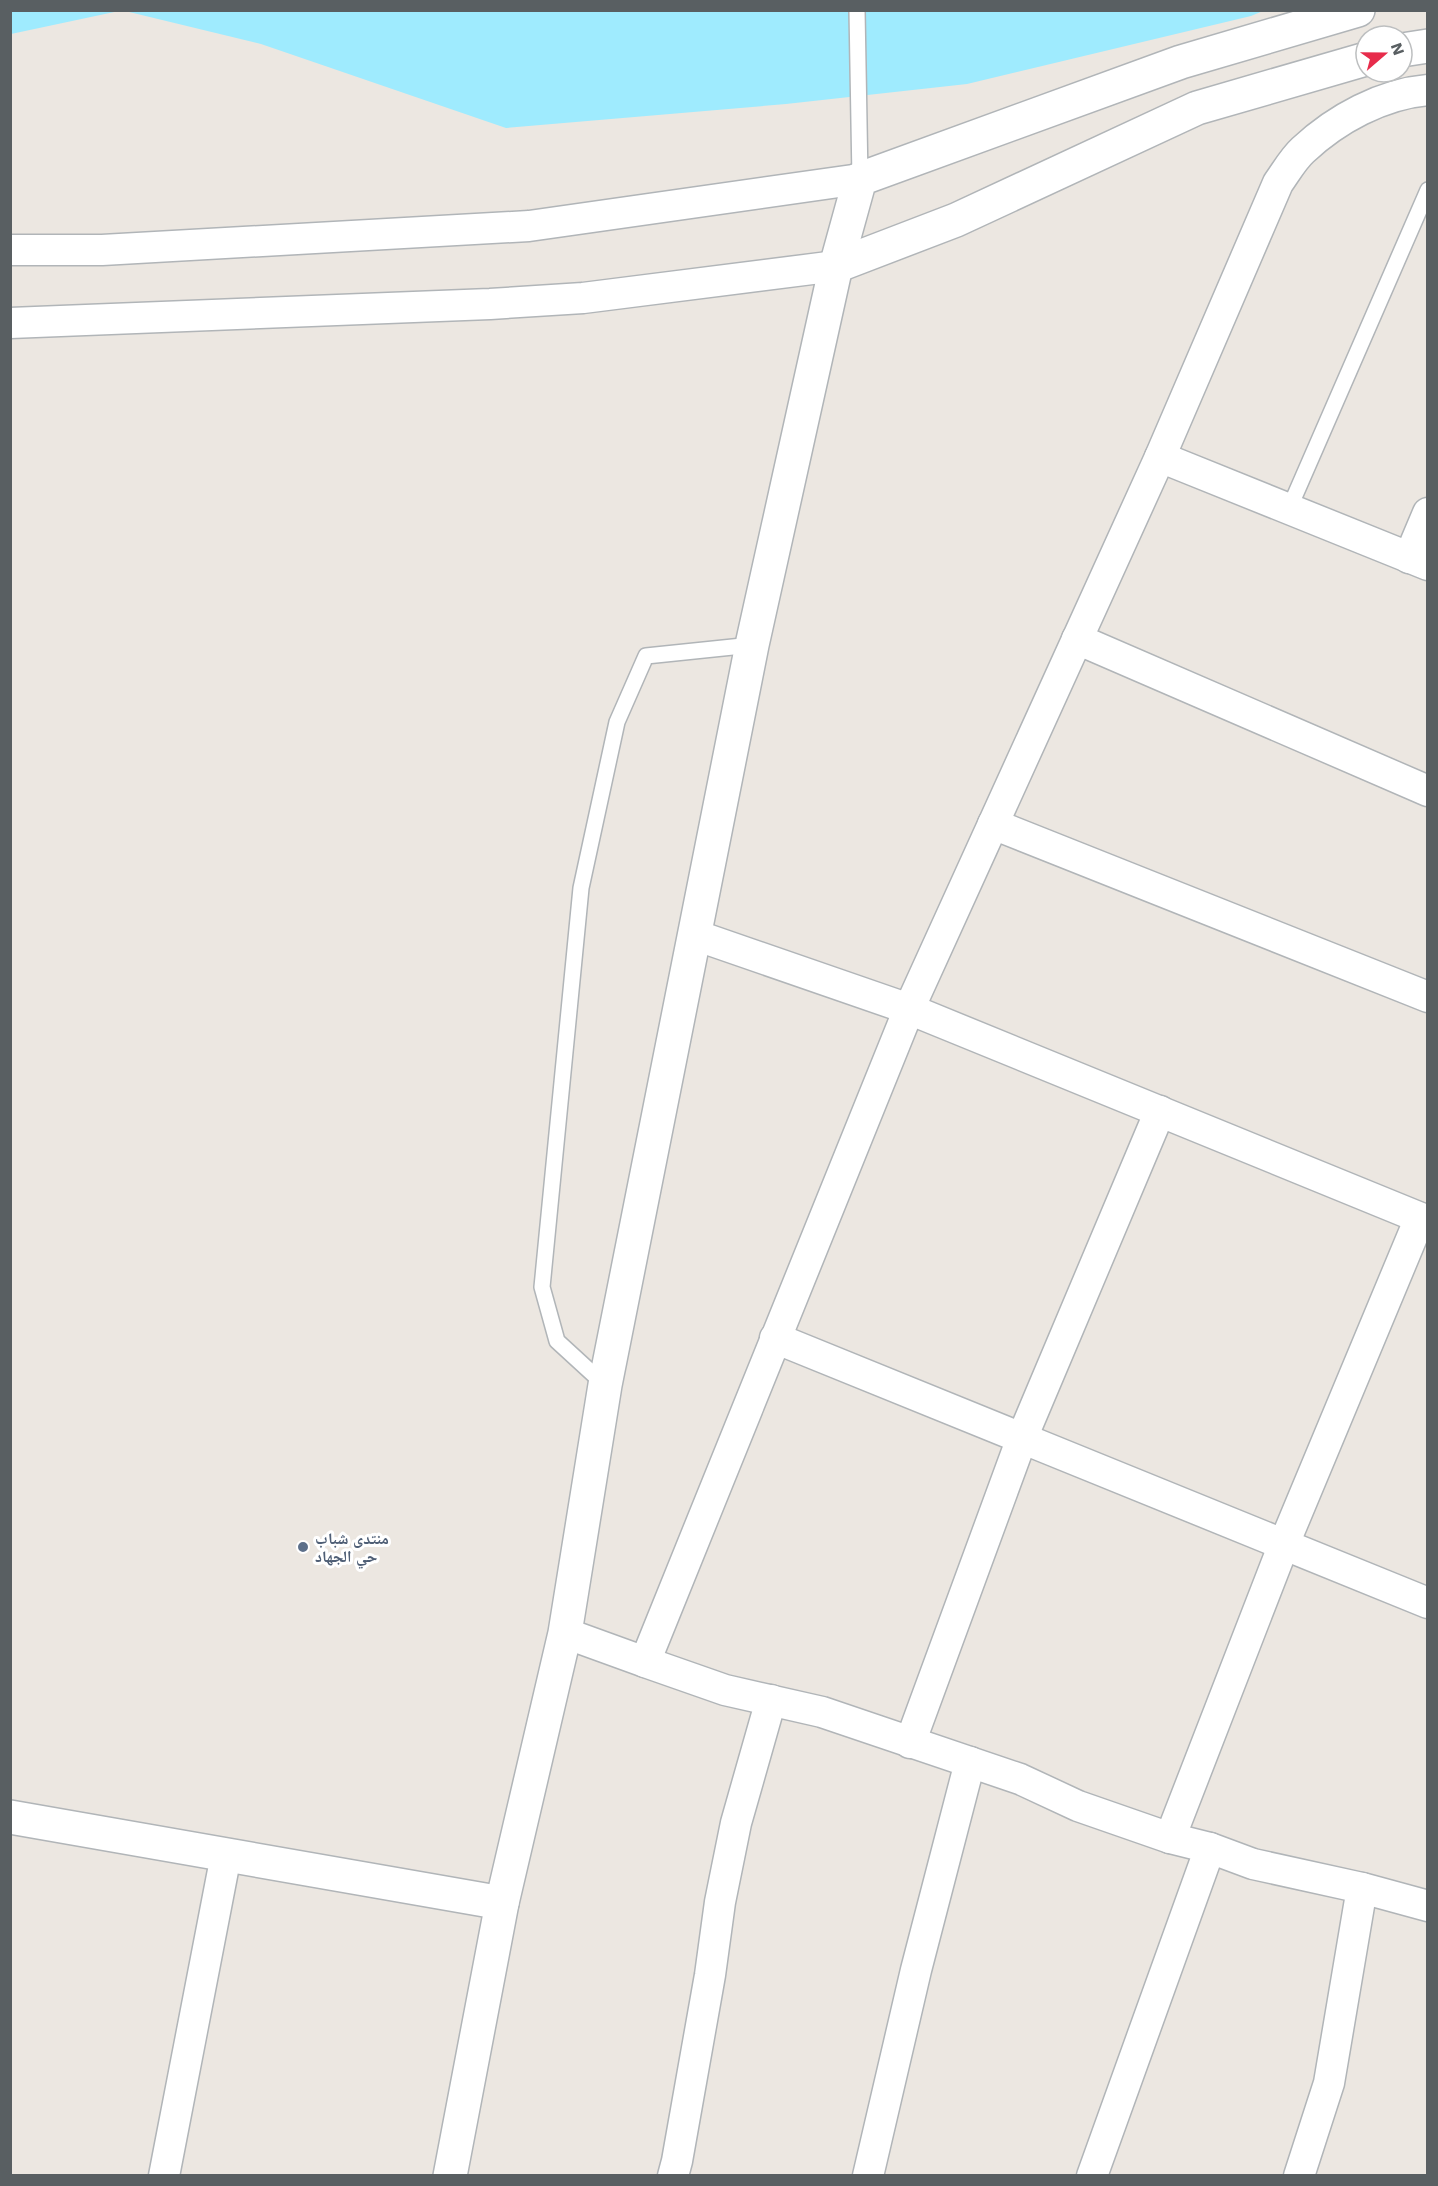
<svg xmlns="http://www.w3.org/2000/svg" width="1438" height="2186" viewBox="0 0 1438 2186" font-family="'Work Sans','Noto Naskh Arabic',sans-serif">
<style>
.water{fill:#9febfe}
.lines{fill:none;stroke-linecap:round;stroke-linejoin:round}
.service-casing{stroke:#b1b5b8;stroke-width:18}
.minor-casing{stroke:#b1b5b8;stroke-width:33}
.tertiary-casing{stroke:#b1b5b8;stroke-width:36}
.service{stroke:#fff;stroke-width:15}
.minor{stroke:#fff;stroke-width:30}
.tertiary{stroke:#fff;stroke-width:33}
.service-dot{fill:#5c6f8a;stroke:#fff;stroke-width:2}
.labels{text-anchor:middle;stroke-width:6;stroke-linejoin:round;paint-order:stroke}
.service-label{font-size:16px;font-weight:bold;fill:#4e5e75;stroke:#fff;text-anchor:start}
</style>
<rect width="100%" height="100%" fill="#ece7e1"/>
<g class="water">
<polygon points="11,10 119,10 119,11 11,34"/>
<polygon points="125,11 1263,11 1251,16 967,84 786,104 506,128 261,44"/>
</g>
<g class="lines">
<g class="service-casing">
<g id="service">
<polyline points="857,10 860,179"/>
<polyline points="1289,509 1428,190"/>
<polyline points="605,1385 557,1341 542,1287 581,888 617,722 646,656 752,645"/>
</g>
</g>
<g class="minor-casing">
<g id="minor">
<polyline points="10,250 102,250 529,226 860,179"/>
<polyline points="10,323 490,304 583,298 836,266"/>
<polyline points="1160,457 1428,565"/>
<polyline points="1409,558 1428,513"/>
<polyline points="1077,639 1428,791"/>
<polyline points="993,824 1428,997"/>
<polyline points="695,935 909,1009 1428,1221"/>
<polyline points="775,1338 1428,1603"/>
<path d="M565 1633 645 1662 909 1009 1160 457 1278 183C1286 172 1293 159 1303 150 1336 119 1382 94 1428 90"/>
<polyline points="645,1662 725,1690 822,1712 1020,1779 1078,1806 1170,1838 1210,1848 1253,1864 1362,1888 1329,2083 1299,2176"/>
<polyline points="910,1743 1022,1438 1160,1111"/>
<polyline points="1170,1838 1284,1544 1420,1218"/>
<polyline points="1362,1888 1428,1906"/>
<polyline points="164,2176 226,1855"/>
<polyline points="673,2176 677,2161 710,1975 720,1902 736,1823 771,1700"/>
<polyline points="868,2176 916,1970 970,1762"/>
<polyline points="1092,2176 1210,1848"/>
</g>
</g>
<g class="tertiary-casing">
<g id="tertiary">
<polyline points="1402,50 1428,46"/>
<polyline points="836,266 956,220 1197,108 1366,59"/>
<polyline points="10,1817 502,1903"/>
<polyline points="450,2176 502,1903 565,1633 605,1385 752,645 836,266 860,179 1181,62 1358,10"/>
</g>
</g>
<use href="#service" class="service"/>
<use href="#minor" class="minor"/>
<use href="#tertiary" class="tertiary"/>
</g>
<circle class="service-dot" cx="303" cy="1547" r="6"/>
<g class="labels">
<g class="service-label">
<text x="315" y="1544">منتدى شباب<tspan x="315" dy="18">حي الجهاد</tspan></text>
</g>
</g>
<rect width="1438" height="2186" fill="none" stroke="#595f62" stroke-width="24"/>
<g transform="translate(1384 54) rotate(70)"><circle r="28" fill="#ffffff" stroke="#bdbfc0" stroke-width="1.5"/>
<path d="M0-4.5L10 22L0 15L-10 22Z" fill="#e72c4b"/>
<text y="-9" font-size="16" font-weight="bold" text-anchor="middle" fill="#595f62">N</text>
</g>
</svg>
